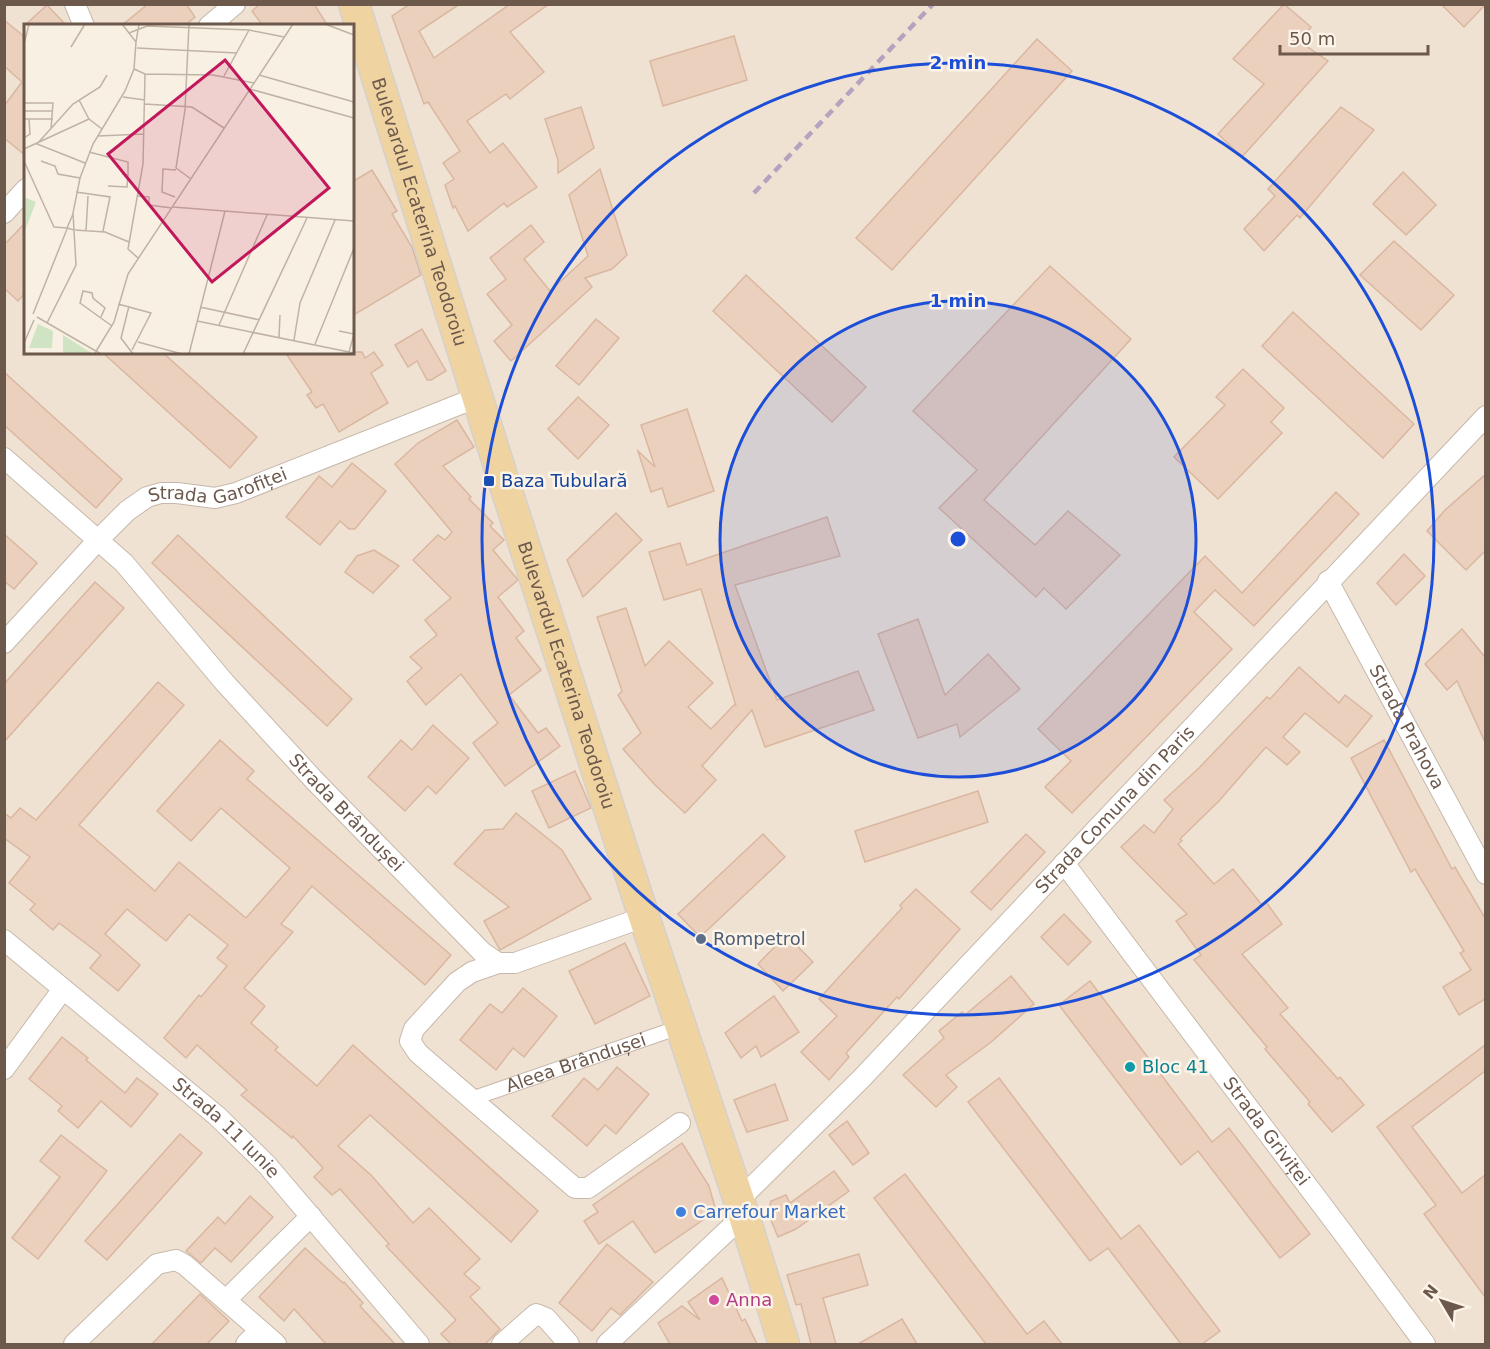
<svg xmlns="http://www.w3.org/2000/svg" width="1490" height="1349" viewBox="0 0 1490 1349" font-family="'DejaVu Sans',sans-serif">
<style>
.residential{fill:#efe2d2;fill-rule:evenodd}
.building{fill:#ead0bd;stroke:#dab7a0;stroke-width:1.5}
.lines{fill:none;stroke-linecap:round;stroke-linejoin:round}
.pedestrian-casing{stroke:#c7b8ab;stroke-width:16}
.minor-casing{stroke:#c7b8ab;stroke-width:22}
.primary-casing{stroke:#d6d0cd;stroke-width:33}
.pedestrian{stroke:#fff;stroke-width:14}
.minor{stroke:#fff;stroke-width:20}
.primary{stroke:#efd4a2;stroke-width:30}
.rail{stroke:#b3a3bf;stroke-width:4.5;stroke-dasharray:9 6;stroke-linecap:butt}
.ring{fill:none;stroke:#1d4ed8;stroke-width:3}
.transit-dot{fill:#1a4fb4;stroke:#fcf4e8;stroke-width:2}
.service-dot{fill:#5c6f8a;stroke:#fcf4e8;stroke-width:2}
.culture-dot{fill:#0f9aa8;stroke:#fcf4e8;stroke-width:2}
.shop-dot{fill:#3f7fe0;stroke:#fcf4e8;stroke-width:2}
.hotel-dot{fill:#d1479c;stroke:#fcf4e8;stroke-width:2}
.labels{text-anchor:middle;stroke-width:5;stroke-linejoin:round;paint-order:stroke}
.street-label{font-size:18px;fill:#6d584c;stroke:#fcf4e8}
.transit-label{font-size:18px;fill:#164399;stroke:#fcf4e8;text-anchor:start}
.service-label{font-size:18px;fill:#4e5e75;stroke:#fcf4e8;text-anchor:start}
.culture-label{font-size:18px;fill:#0d838f;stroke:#fcf4e8;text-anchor:start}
.shop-label{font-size:18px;fill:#366cbe;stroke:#fcf4e8;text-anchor:start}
.hotel-label{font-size:18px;fill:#b23c85;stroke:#fcf4e8;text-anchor:start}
.inset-road{fill:none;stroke:#c0b3a6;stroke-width:1.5}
.view{fill:#c2185b;fill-opacity:0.15;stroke:#c2185b;stroke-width:3}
.inset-edge{fill:none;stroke:#6d584c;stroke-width:3}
.centre{fill:#1d4ed8;stroke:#fcf4e8;stroke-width:3}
.ring-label{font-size:18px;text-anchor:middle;font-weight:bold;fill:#1d4ed8;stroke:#fcf4e8;stroke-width:5;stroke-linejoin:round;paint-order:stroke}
</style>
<rect width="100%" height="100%" fill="#f8f0e2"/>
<path class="residential" d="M5 5H1485V1344H5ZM26 26H352V352H26Z"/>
<g class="building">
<polygon points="148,4 186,4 195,17 184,26 121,26"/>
<polygon points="260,4 314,4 328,26 263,26 252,11"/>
<polygon points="410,4 460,4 419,31 434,58 510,4 549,4 510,32 544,72 510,99 506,94 467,121 490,153 503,143 537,187 507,207 504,203 468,231 455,206 453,208 445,185 454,179 443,163 460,151 428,102 424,104 392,16"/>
<polygon points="1284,4 1311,27 1299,41 1328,61 1242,157 1218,134 1264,84 1233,59"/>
<polygon points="1441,4 1485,4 1485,5 1464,27"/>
<polygon points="47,5 67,26 24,26"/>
<polygon points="4,20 26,38 26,156 4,138 4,106 22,82 4,66"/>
<polygon points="734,36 747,80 663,106 650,61"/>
<polygon points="1037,39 1072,71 892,270 856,238"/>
<polygon points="581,107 594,148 558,173 558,160 545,119"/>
<polygon points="1341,107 1374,130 1300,218 1297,215 1264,251 1244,229 1275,196 1268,189"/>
<polygon points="600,169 627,255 612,269 585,278 592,287 511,361 494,341 512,325 487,294 506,279 490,258 531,225 544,242 524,259 550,291 588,256 569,195"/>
<polygon points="372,170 397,211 392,214 412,247 421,275 352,316 352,182"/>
<polygon points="1403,172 1436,205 1406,235 1373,204"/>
<polygon points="26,222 26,292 18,301 4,288 4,245"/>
<polygon points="1394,241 1454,295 1421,330 1360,275"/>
<polygon points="1050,266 1131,339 984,500 1035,545 1068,511 1120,555 1066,609 1044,588 1036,597 939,508 977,470 913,411"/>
<polygon points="746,275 866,387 832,422 713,311"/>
<polygon points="1293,312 1414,424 1383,458 1262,346"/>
<polygon points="596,319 619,338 579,385 556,366"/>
<polygon points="422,329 446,371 431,380 427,380 417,361 408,367 395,345"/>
<polygon points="102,352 162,352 257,437 230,468"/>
<polygon points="285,352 362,352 365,358 374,352 383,365 371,373 388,403 339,432 323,404 316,408 307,395 312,392"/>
<polygon points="1243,369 1284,408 1271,422 1282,433 1218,499 1174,457 1225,405 1216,397"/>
<polygon points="4,372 122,479 96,508 4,425"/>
<polygon points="578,397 609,425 578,459 548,429"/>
<polygon points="687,409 714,491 668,507 662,488 651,492 638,451 655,467 641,425"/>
<polygon points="457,420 474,447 443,466 471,497 469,499 493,523 490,526 504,540 493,550 518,580 498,597 524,631 516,638 541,670 509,695 538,733 546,728 560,746 505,786 473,743 498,723 461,674 426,705 407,681 422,668 410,657 437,635 425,620 451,598 413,560 438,535 445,540 452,532 395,464 418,443"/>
<polygon points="352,463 386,491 355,529 349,529 340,521 320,545 286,517 319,476 332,487"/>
<polygon points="1485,475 1485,551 1466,570 1427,531 1445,510"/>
<polygon points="1336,492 1359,514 1254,626 1215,590 1194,612 1232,649 1072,813 1045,787 1071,761 1038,729 1205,556 1242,593"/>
<polygon points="616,513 642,540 583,597 567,560"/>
<polygon points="827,517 840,556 735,585 777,700 858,671 874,710 765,747 752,710 702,766 716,780 685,813 655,785 623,749 641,733 618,695 622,691 597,617 626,608 645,666 669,641 713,683 688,707 711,729 735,704 736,706 701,589 664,600 649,552 680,543 687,565"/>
<polygon points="4,534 37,563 14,589 4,581"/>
<polygon points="178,535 352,699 327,726 152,563"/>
<polygon points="374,550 399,566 373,593 345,572 357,556"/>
<polygon points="1404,554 1425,576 1396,605 1377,583"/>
<polygon points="95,582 124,608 4,742 4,684"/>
<polygon points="918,619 945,695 988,654 1020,689 960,737 957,724 918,738 878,634"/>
<polygon points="1462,629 1485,657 1485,742 1457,681 1447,690 1425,664"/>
<polygon points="1299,667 1339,703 1345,695 1372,716 1347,747 1305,713 1283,737 1300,752 1287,765 1266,747 1219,801 1180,839 1182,841 1178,844 1214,884 1233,869 1262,905 1266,902 1282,924 1242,954 1288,1008 1280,1014 1338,1079 1340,1077 1364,1105 1332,1132 1308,1104 1310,1102 1265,1049 1267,1047 1194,960 1201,955 1176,921 1187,914 1121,847 1144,825 1154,833 1173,809 1164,800 1199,768 1267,697 1270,699"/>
<polygon points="158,682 184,705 79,825 155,891 179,862 246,918 290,868 221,808 191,841 157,811 220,740 254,771 247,779 451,955 425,985 312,886 281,924 293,932 244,988 265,1006 251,1023 278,1047 275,1050 317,1086 353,1045 538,1211 511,1242 370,1115 338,1146 371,1175 413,1223 429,1208 480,1259 464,1274 480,1288 470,1297 500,1329 485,1344 451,1344 441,1334 456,1320 386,1246 389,1244 340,1189 332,1195 314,1177 323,1168 293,1136 292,1138 241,1095 247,1090 197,1045 186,1058 164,1038 199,995 201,997 227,966 217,958 228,945 189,914 166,941 127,909 105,934 140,965 118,991 90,968 101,955 59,923 53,930 30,910 35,904 9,883 30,857 4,838 4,813 11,818 20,808 36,820"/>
<polygon points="433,725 469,758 436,794 428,786 405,811 368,777 401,740 412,750"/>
<polygon points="1384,740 1452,869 1455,867 1485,918 1485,999 1459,1015 1443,987 1471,970 1460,953 1464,951 1415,869 1411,872 1351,758"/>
<polygon points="575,771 591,808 549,828 532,791"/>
<polygon points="978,791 988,822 865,862 855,831"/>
<polygon points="516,813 562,850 591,899 500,950 484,921 509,907 454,864 485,830 503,829"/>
<polygon points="763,834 785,857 700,937 678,914"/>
<polygon points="1026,834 1045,852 991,910 971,892"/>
<polygon points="916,889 960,929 899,999 897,997 846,1053 849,1057 829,1080 801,1052 837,1016 819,999 902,908 900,905"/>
<polygon points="1064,914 1091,942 1068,965 1041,937"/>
<polygon points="786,935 813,962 783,991 758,964"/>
<polygon points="625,943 650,996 595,1024 569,971"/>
<polygon points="1011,976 1034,1004 990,1043 946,1075 957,1087 936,1107 903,1075 944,1038 939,1031 962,1012 965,1015"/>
<polygon points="1090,981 1212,1142 1229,1128 1310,1234 1280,1258 1198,1151 1181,1165 1059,1005"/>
<polygon points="523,988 557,1016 524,1057 513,1048 496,1070 460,1040 490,1004 502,1013"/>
<polygon points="774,996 799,1032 761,1057 756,1046 741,1058 725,1033"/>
<polygon points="62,1037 88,1058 86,1060 125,1093 137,1078 158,1094 131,1127 101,1101 78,1128 58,1111 62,1106 29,1079"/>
<polygon points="1485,1045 1485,1071 1412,1127 1462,1193 1485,1175 1485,1297 1424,1214 1436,1205 1377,1127"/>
<polygon points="617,1067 649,1094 616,1134 605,1125 587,1146 552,1116 584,1078 598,1090"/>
<polygon points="999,1078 1121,1239 1139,1225 1220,1331 1202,1344 1181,1344 1108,1248 1090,1261 968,1102"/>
<polygon points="775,1084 788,1120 747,1132 734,1100"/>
<polygon points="847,1121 869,1153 853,1165 829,1135"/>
<polygon points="180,1134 202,1153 107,1260 85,1241"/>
<polygon points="61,1135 107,1171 38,1259 12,1238 60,1177 40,1161"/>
<polygon points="682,1143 709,1186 716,1211 655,1253 633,1221 599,1244 584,1221 598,1212 593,1205"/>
<polygon points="834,1171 849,1191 796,1229 778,1237 768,1213 771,1201 786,1195 790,1203"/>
<polygon points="905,1174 1027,1334 1044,1321 1062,1344 986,1344 874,1198"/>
<polygon points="250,1196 273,1217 231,1262 215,1248 201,1263 186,1251 218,1217 225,1224"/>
<polygon points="607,1244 653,1282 620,1315 611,1308 592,1331 559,1303"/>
<polygon points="305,1248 343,1283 344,1282 363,1303 360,1306 395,1344 326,1344 294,1309 284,1321 259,1297"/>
<polygon points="859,1254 868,1285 823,1298 836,1344 811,1344 801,1304 796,1305 787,1275"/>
<polygon points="722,1278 742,1321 745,1319 757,1344 670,1344 658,1323 682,1306 700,1320 688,1302"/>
<polygon points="200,1294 229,1321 207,1344 152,1344"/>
<polygon points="902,1319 917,1344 858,1344"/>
</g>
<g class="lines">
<g class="pedestrian-casing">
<g id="pedestrian">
<path id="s1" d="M471 1099 680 1027"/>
</g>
</g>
<g class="minor-casing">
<g id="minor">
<polyline points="75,4 84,26"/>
<polyline points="209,26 235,4"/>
<polyline points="4,213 26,189"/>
<path id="s2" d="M4 458 124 563 225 683 314 780 482 952 498 963H515L644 917"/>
<path id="s3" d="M1328 581 1486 874"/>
<path id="s4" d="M4 643 98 540 127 511 147 497 161 493H177L215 498 236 493 478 397"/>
<path id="s5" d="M1064 863 1343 1233 1425 1344"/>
<path id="s6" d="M4 940 217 1116 267 1165 419 1344"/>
<polyline points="498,963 472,972 457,982 414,1029 410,1041 418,1053 575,1188 588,1188 680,1123"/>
<polyline points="4,1069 63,989"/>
<path id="s7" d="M739 1200 862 1078 1486 416"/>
<polyline points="226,1300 311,1216"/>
<polyline points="260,1330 276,1344"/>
<polyline points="74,1344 157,1264 176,1260 185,1265 260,1330 246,1344"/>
<polyline points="502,1344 536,1314 546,1318 569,1344"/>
<polyline points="607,1344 744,1215"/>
</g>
</g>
<g class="primary-casing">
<g id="primary">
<path id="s8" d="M354 4 503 479 644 917 739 1200 784 1344"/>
</g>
</g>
<use href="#pedestrian" class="pedestrian"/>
<use href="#minor" class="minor"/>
<use href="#primary" class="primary"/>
<polyline class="rail" points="754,193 933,4"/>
</g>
<circle cx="958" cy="539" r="238" fill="#1d4ed8" fill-opacity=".12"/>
<g class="ring">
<circle cx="958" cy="539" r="238"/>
<circle cx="958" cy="539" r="476"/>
</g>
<rect class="transit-dot" x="483" y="475" width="12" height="12" rx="3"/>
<circle class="service-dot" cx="701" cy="939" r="6"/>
<circle class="culture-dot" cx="1130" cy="1067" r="6"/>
<circle class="shop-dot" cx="681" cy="1212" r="6"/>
<circle class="hotel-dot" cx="714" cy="1300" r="6"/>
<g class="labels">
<g class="street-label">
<text dy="6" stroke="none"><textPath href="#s8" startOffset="218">Bulevardul Ecaterina Teodoroiu</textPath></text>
<text dy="6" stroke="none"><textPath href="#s4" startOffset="278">Strada Garofiței</textPath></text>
<text dy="6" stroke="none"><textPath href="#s8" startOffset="704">Bulevardul Ecaterina Teodoroiu</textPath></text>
<text dy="6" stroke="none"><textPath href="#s3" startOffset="166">Strada Prahova</textPath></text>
<text dy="6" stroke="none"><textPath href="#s7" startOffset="542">Strada Comuna din Paris</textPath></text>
<text dy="6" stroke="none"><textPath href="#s2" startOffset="494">Strada Brândușei</textPath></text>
<text dy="6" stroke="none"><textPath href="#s1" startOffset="111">Aleea Brândușei</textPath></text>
<text dy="6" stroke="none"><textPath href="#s6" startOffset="291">Strada 11 Iunie</textPath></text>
<text dy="6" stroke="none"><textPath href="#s5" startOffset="336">Strada Griviței</textPath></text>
</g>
<g class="transit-label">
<text x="501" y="487">Baza Tubulară</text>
</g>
<g class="service-label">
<text x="713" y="945">Rompetrol</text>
</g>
<g class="culture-label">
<text x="1142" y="1073">Bloc 41</text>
</g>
<g class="shop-label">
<text x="693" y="1218">Carrefour Market</text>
</g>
<g class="hotel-label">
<text x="726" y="1306">Anna</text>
</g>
</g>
<g transform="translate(24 24)">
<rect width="330" height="330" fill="#f8f0e2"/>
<path d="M0 173 12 178 0 209ZM14 300 29 307 28 324H5ZM39 311 69 330H39Z" fill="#d0e4c3"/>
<path class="inset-road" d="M98 0 112 18 115 0M165 0 161 86 152 144 167 155M301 0 330 11M105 9 123 2 225 6 260 13M0 20 5 0M47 23 61 0M113 24 213 29M110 45 121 50 189 51 230 59M235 51 330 78M200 52 225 6M226 65 330 94M99 73 121 76M55 76 65 95 78 105M0 79H29L27 105M121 80 168 83 200 104M0 87H29M0 95H29M74 112 120 110M0 114 6 110 5 95M0 125 65 95M65 128 104 138V151L98 150M0 137 30 203 43 204M17 137 31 142 34 150 56 154M61 139 13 120 49 80 76 63 83 51M84 162 103 163 104 151M52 168 86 173 79 207M113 172 125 173V181L148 184M151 173 138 168 139 145 152 146M149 183 330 197M49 190 43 204 50 206M51 206 81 208 105 218M62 207 64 172M114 234 104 225 119 140 121 50M94 280 127 289 108 326M105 282 97 314 109 330M176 283 236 296M9 290 43 205M13 293 77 330M77 293 81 284 69 274 68 269 59 267 56 279 88 302M173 297 330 329M23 299 52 241 49 189 56 154 69 120 101 67 110 45 112 18M195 301 243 191M315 307 330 310 325 328M255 313 256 291M270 316 276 279 311 196M114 318 158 330M0 319 10 296M291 320 330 224M71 329 90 298 104 250 269 0M165 330 201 187M219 330 283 194"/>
<path class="view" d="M201 36 305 164 188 258 84 130Z"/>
<rect width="330" height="330" class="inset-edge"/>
</g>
<circle cx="958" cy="539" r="9" class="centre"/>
<g class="ring-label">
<text x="958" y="69">2 min</text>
<text x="958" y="307">1 min</text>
</g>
<rect width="1490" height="1349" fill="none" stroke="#6d584c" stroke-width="12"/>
<g transform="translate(1442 1301) rotate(309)" stroke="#fcf4e8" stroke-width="4.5" paint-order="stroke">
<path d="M0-4.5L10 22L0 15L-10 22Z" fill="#6d584c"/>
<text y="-9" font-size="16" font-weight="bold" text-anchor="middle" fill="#6d584c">N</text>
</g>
<path d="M1280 45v9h148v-9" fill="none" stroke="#6d584c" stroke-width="3"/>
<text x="1289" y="45" font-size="18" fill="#6d584c" stroke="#fcf4e8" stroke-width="4.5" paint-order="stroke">50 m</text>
</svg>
